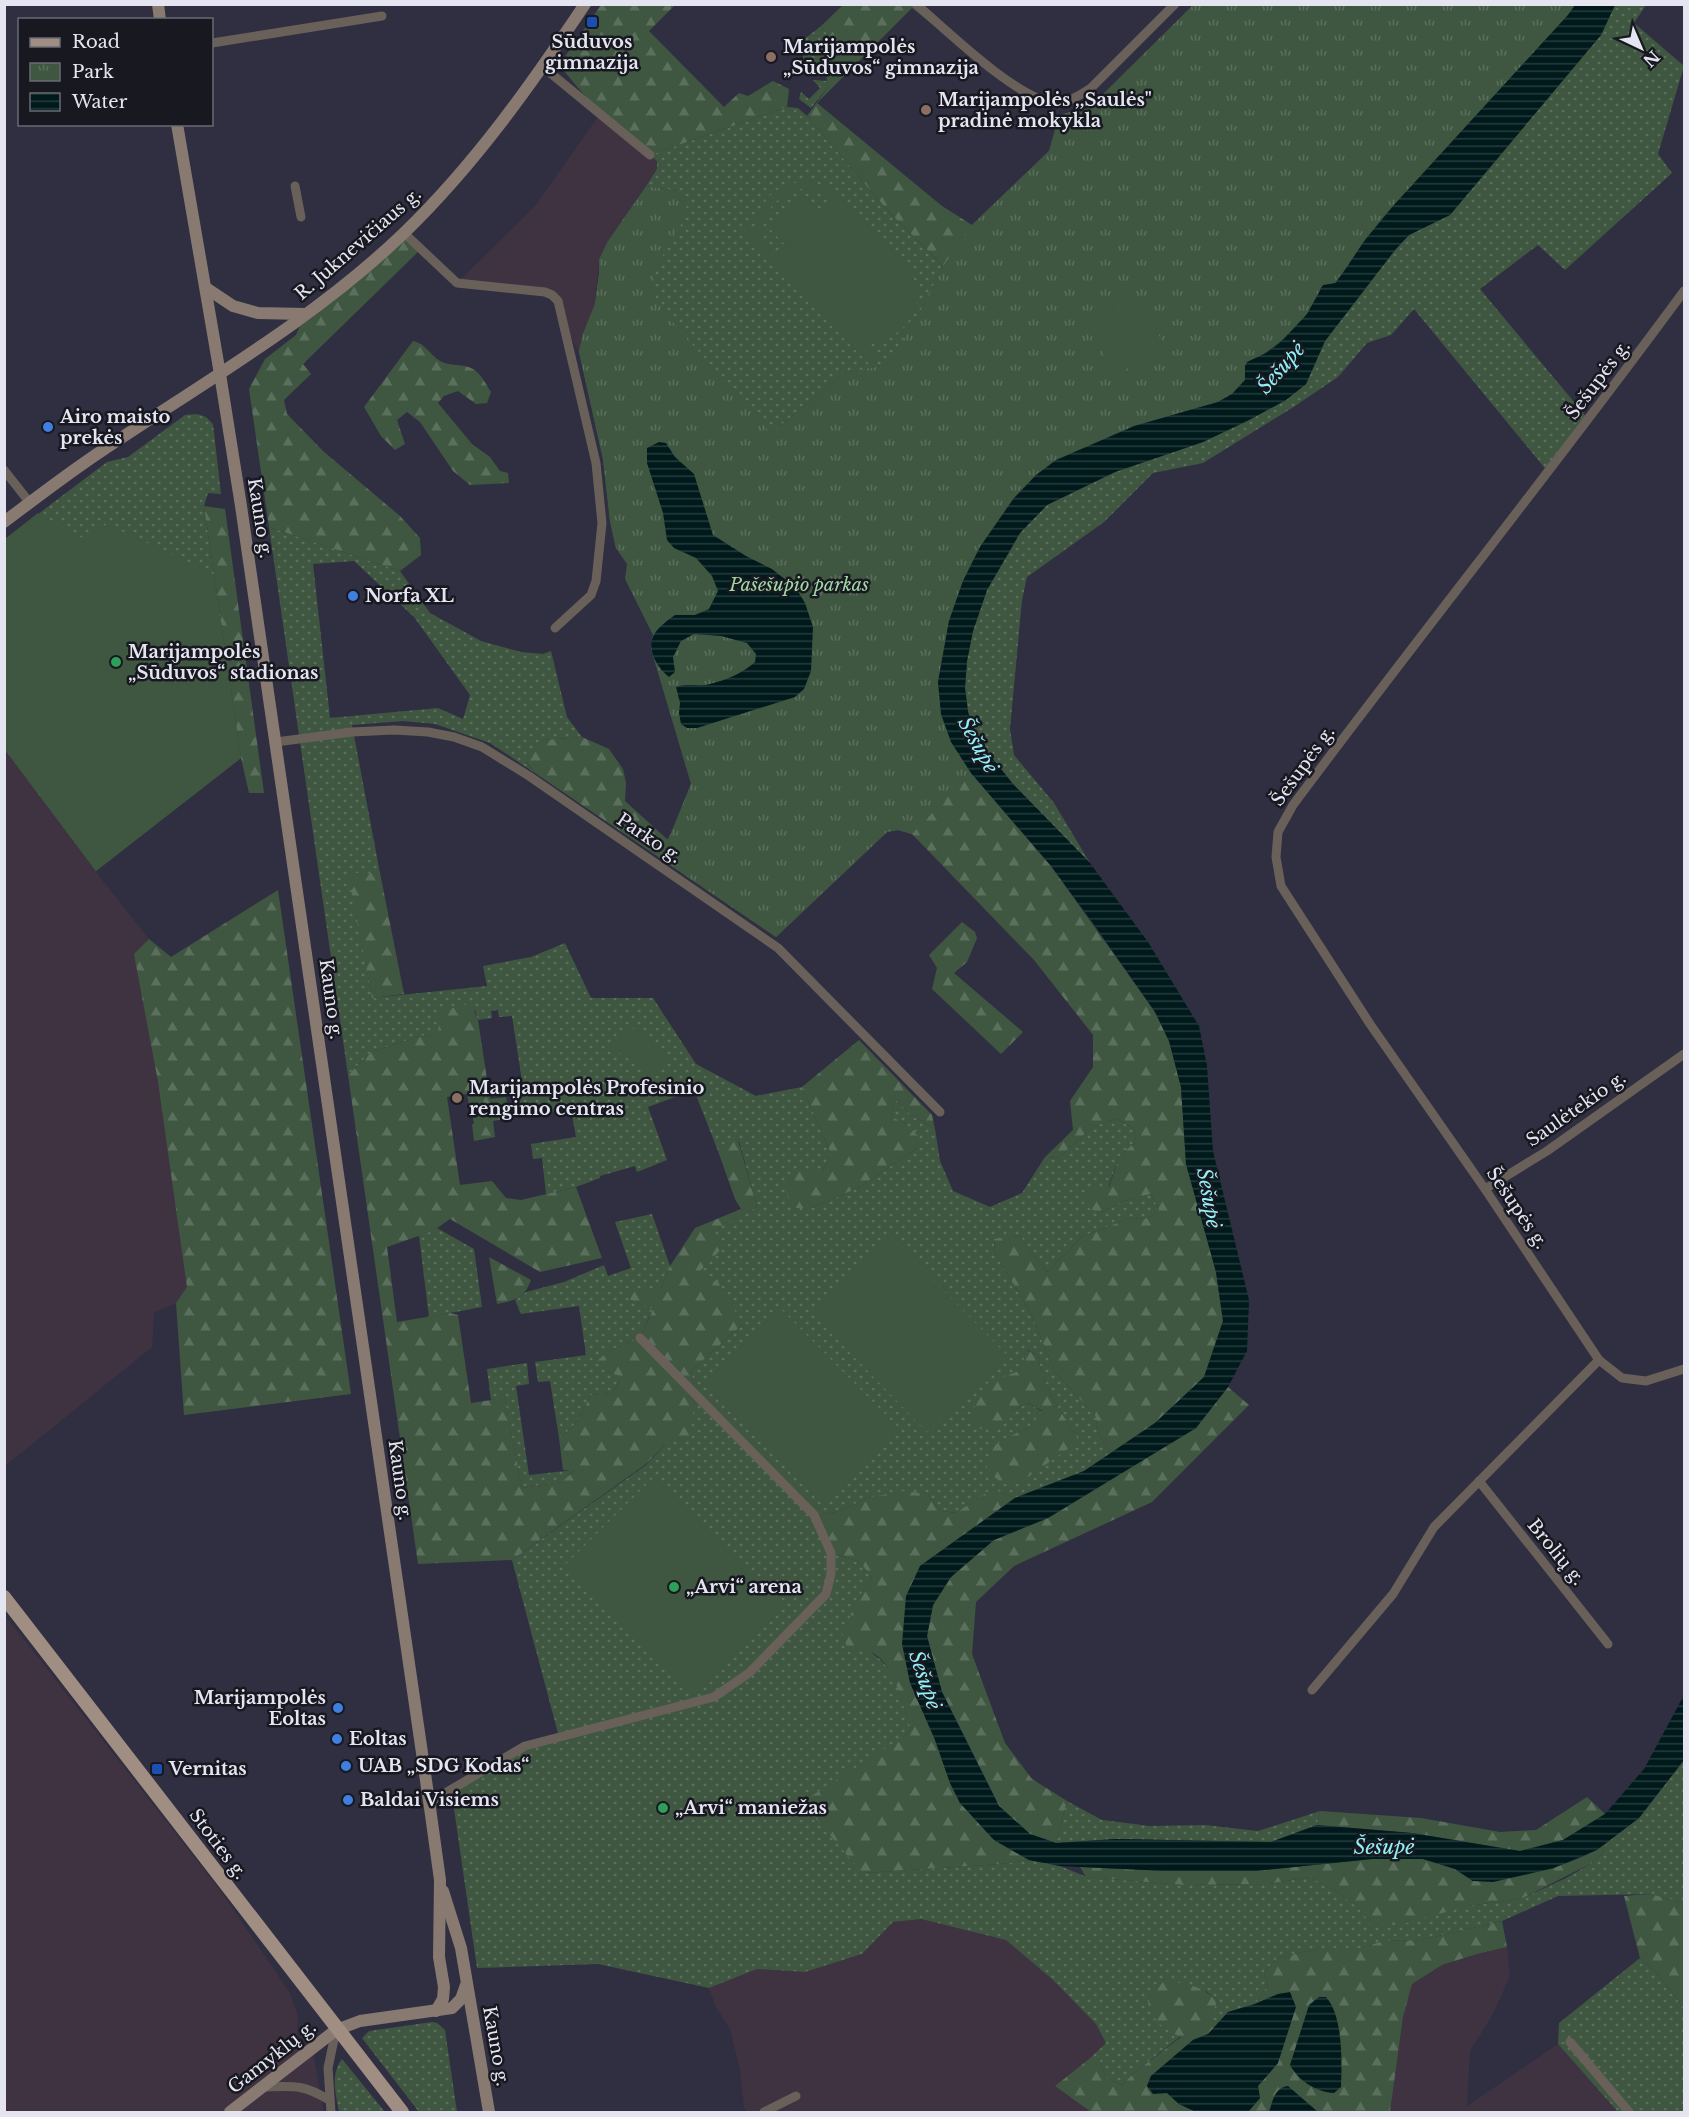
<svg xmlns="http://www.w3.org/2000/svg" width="1689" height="2117" viewBox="0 0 1689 2117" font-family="'Libre Baskerville',serif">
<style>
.industrial{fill:#3f3342}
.grass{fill:url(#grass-dots);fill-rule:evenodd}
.forest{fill:url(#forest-firs)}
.park{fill:url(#park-tufts)}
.pitch{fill:#3f5741;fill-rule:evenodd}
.water{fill:url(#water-rules)}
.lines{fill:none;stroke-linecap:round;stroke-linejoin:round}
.street{stroke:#69605a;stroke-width:9}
.secondary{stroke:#887a71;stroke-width:12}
.primary{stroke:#a08e82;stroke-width:14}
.transit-dot{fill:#1a4fb4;stroke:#181820;stroke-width:2}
.education-dot{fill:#8d6e63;stroke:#181820;stroke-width:2}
.shop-dot{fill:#3f7fe0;stroke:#181820;stroke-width:2}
.leisure-dot{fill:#2e9e5b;stroke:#181820;stroke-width:2}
.labels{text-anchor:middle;stroke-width:5;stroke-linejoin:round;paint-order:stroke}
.poi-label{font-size:18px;font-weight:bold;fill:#e4e5f1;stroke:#181820;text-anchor:start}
.street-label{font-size:18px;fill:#e4e5f1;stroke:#181820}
.park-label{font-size:18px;font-style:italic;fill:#a2d8a6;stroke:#181820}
.water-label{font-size:20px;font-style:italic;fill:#92f0f6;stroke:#181820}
</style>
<defs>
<pattern id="grass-dots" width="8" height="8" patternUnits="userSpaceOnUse" patternTransform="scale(1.5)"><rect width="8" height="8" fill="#3f5741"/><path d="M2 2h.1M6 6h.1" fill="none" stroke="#5b6f5d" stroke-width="1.8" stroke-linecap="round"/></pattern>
<pattern id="forest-firs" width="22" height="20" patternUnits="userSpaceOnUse" patternTransform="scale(1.5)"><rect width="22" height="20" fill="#3f5741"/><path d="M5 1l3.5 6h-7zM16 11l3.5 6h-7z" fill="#5b6f5d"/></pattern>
<pattern id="park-tufts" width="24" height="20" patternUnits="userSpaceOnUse" patternTransform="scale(1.5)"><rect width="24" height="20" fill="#3f5741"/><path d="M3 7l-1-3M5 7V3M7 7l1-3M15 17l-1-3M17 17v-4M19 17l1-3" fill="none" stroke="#5b6f5d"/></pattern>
<pattern id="water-rules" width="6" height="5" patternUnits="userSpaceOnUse" patternTransform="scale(1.5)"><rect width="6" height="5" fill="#001a1c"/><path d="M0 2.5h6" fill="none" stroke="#253b3d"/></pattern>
</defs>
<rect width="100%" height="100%" fill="#2f2f41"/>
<g class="industrial">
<polygon points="600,114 657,161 657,169 608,241 599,260 595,304 583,334 579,352 565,326 552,295 457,283 535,206"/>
<polygon points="5,750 96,871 99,876 149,939 135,954 158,1082 188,1288 176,1303 154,1313 152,1347 5,1466"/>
<polygon points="4,1614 220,1890 290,1993 298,2016 297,2035 314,2058 324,2112 5,2112"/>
<polygon points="921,1919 1006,1940 1053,1980 1096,2024 1106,2043 1089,2059 1055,2086 1091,2112 747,2112 744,2107 740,2070 730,2029 716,2007 709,1988 757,1969 805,1972 862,1954 893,1922"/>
<polygon points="1507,1947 1510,1976 1493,2014 1470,2051 1467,2106 1558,2044 1618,2112 1390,2112 1403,2017 1412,1984 1442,1965 1477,1954"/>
</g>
<g class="grass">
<polygon points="1615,5 1646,5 1634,23 1684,66 1658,154 1672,173 1565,270 1538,245 1480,289 1589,420 1548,472 1414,309 1391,335 1367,343 1338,377 1292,408 1203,463 1153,473 1104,522 1027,577 1022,600 1010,729 1014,755 1054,803 1090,863 1013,784 977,739 968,712 965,688 967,661 973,631 987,590 1020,533 1047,505 1115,472 1203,442 1249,420 1286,400 1306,384 1325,341 1395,250 1409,235 1450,215 1601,35"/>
<path d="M820 27 842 48 825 68C818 64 812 68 805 65L802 53 795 46Z"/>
<polygon points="813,80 827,81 828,87 811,108 799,99 801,92 809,99 820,88"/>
<polygon points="787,107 798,108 807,116 889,212 943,266 919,314 887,365 844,373 758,444 616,548 610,521 603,459 579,352 583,334 595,304 599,274 599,260 608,241 615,257 678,191 646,186 657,169 657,161 650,155"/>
<polygon points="197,414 206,417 213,424 221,494 208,493 204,506 241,758 96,871 5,750 5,539 107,462 128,457 185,415"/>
<path d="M269 527 400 571 430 613 481 641 521 652 543 654 551 651 567 717 582 737 544 740 526 762 535 773 490 743 435 724 403 721 352 725 380 873H349L372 998 487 986 483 966 531 957 565 943 591 998H653L696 1064 756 1096 802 1087 831 1154 822 1172 812 1208 860 1187 919 1147 907 1125 891 1116 895 1099 911 1115 935 1129 940 1161 953 1191 990 1207 1022 1193 1045 1157 1058 1158 1094 1126 1116 1119 1130 1126 1136 1133 1135 1142 1119 1157 1099 1213 1124 1201 1151 1194 1159 1210 1149 1218 1128 1219 1083 1236 1047 1272 1020 1236 994 1240 995 1253 1031 1314 1055 1372 1095 1415 1099 1436 1111 1453 1084 1471 1015 1498 992 1489 957 1513 941 1511 927 1494 871 1497 836 1512 814 1515 831 1553 860 1562 872 1578 857 1600 870 1652 881 1660 894 1675 911 1729 903 1737 864 1873 1000 1864 1029 1860 1060 1866 1087 1877 1184 1885 1268 1884 1310 1877 1336 1891 1359 1908 1371 1924 1467 1906 1521 1899 1566 1878 1592 1863 1602 1854 1606 1843 1639 1818 1684 1760V1903L1651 1894 1558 1896 1502 1921 1421 1940 1383 1941 1361 1948H1320L1278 1958 1264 1972 1268 1985 1255 2004 1228 2012 1214 2028 1207 2020 1218 2001 1206 1991 1181 2036 1134 2073 1122 2085 1106 2078 1099 2059H1089L1106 2043 1096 2024 1053 1980 1006 1940 921 1919 893 1922 862 1954 805 1972 757 1969 709 1988 598 1964 477 1968 451 1788 525 1746 559 1737 512 1560 646 1465 668 1442 696 1395 691 1371 743 1324 698 1273 707 1233 757 1207 739 1141 718 1151 694 1090 648 1107 667 1160 637 1172 635 1166 600 1176V1178L576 1187 546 1194 542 1158 533 1159 531 1144 576 1137 571 1109 516 1117 513 1096 524 1094 512 1016 499 1017 498 1010 491 1011 492 1018 478 1020 475 1010 439 1034 421 1036 371 1052 348 1075ZM354 561 414 617 470 695 463 719 438 708 330 718 313 564ZM1027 1350 1038 1355C1042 1385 1061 1412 1077 1437L1006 1438 1029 1427 1042 1412 1029 1403 1011 1411Z"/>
<path d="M652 1214 670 1266 661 1288 631 1300 653 1308 640 1338 609 1351 606 1371 621 1377 613 1393 590 1395C583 1414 576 1427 559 1438L550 1381 538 1382 535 1362 586 1355 579 1306 521 1314 515 1300 526 1292 564 1282 604 1265 608 1276 631 1268 615 1222Z"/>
<polygon points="437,1228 474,1249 482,1307 429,1317 419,1236"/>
<polygon points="527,1363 529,1384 516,1386 529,1475 574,1470 563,1482 522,1488 504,1396 491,1400 487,1369"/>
<polygon points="1067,1801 1102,1820 1150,1826 1205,1825 1258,1831 1320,1811 1317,1825 1271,1842 1116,1839 1056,1843"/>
<polygon points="1640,1958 1658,1975 1684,2008 1684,2112 1618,2112 1558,2044 1559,2023"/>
<polygon points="432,2022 437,2023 445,2030 457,2112 419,2112 362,2038 369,2031"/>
<path d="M342 2059 385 2112H339C336 2093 330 2075 342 2059Z"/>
</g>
<g class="forest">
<polygon points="601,5 675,5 649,31 724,107 739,93 748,96 773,81 789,89 787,107 650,155 600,114 559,65"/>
<path d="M843 5H916L943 33 912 8 817 103 942 206 972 225 1049 151 1575 5 1393 206C1383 217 1374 228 1365 240 1352 257 1344 282 1321 287L1317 299 1246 373 1014 498 908 399 941 714 951 742 971 773 1051 866 1155 1012 1169 1041 1181 1087 1186 1164 1216 1272 1223 1321 1204 1377 1155 1423 1111 1453 1099 1436 1095 1415 1055 1372 1031 1314 995 1253 994 1239 1020 1236 1047 1272 1083 1236 1128 1219 1149 1218 1159 1210 1151 1194 1124 1201 1099 1213 1083 1205 1090 1189 1109 1187 1119 1157 1135 1142 1136 1133 1130 1126 1116 1119 1094 1126 1058 1158 1045 1157 1073 1130 1070 1101 1093 1067V1035L1034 960 912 834 898 830 887 832 776 937 535 773 526 761 528 753 544 740 582 737 609 749 623 769 626 783 625 801 668 840 691 784 758 444 844 373 887 365 919 314 943 266 889 212 807 116 828 87 825 68 842 48 820 27Z"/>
<polygon points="404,233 420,250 303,364 311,374 284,400 287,414 323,451 400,516 420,538 421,555 400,571 269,527 249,389 265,359 296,335 305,314"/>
<path d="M413 341C425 343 429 354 440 361 450 367 463 363 473 369 481 374 486 384 491 392L487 403 476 404 458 391 444 396 438 403 472 444 490 457 500 471 508 473 509 483 470 485 453 471 420 422 407 412 397 420 405 444 395 450 381 436 364 407Z"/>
<polygon points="204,506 225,509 264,793 249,793 241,758"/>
<polygon points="348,873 380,873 404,994 372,998"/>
<polygon points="278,890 351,1394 184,1415 176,1303 187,1287 158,1082 134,954 149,939 171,957"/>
<polygon points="962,922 975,932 977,938 967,962 954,973 1023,1032 1001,1054 932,989 937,968 929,955"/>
<path d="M471 1003 478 1020 490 1099 506 1097 509 1118 493 1121 495 1137 474 1141 472 1124H474L473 1113H470L467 1094 447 1097 460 1185 492 1181 506 1198 521 1200 576 1187 602 1258 540 1272 450 1219 433 1231 387 1247 397 1322 450 1313 458 1315 471 1403 491 1400 504 1395 522 1488 562 1482 574 1471 563 1470 559 1438C576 1427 583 1414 590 1395L613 1393 621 1377 606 1371 597 1361 609 1351 640 1338 653 1309 631 1300 623 1288H661L670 1266 695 1228 741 1209 735 1199 718 1151 738 1140 757 1207 708 1233 724 1246 698 1273 718 1282 743 1324 691 1371 696 1395 689 1439 668 1442 646 1464 512 1560 418 1564 348 1075 371 1052 421 1036 438 1034 440 1012Z"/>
<polygon points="859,1040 932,1115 935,1129 911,1115 895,1099 891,1116 907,1125 919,1137 919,1147 860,1187 812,1208 793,1208 785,1189 793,1172 822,1172 831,1154 802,1087"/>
<path d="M489 1257 531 1280C524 1299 515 1300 497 1304Z"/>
<path d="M1026 1350 1038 1355C1042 1385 1061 1412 1077 1437L1068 1449 1019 1483 1004 1484 986 1471 992 1447 1006 1438 1029 1427 1042 1411 1029 1403 1011 1411 997 1428 976 1429 970 1416 986 1384 1021 1370Z"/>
<polygon points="1228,1387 1249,1405 1152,1502 1014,1566 976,1602 972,1654 1005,1743 1032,1779 1067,1801 1056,1843 1030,1834 999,1806 942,1692 927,1636 933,1605 951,1577 994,1540 1048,1518 1196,1428"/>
<path d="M992 1489 1015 1498 920 1566 935 1740 950 1783 960 1803 994 1840 1029 1860 1000 1864 864 1873 852 1861 808 1809 813 1795 903 1737 911 1729C903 1708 894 1658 869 1652 864 1650 856 1652 850 1653L842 1636 857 1600 872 1578 860 1562 831 1553 814 1515 836 1512 871 1497 904 1491 927 1494 941 1511 956 1513Z"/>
<polygon points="1587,1797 1605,1814 1563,1840 1520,1851 1412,1833 1317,1825 1320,1811 1421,1818 1500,1832 1536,1830"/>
<path d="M1606 1843 1602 1854 1592 1863 1521 1899 1467 1906 1399 1925 1371 1924 1358 1908 1336 1891 1310 1877 1268 1884 1184 1885 1086 1877 1080 1867 1166 1871H1255L1372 1859H1423L1455 1869 1473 1881C1518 1874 1568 1871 1606 1843Z"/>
<polygon points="1651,1894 1684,1903 1684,2008 1658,1975 1640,1958 1624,1896"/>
<polygon points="1502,1921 1507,1947 1477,1954 1442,1965 1412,1984 1403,2017 1390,2112 1248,2112 1260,2098 1258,2086 1278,2063 1278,1994 1255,2004 1268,1985 1264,1972 1278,1958 1320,1948 1361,1948 1383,1941 1421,1940"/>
<path d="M1163 1982C1186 1982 1199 1985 1218 2001L1208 2019 1214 2028 1208 2034 1193 2040 1151 2076 1147 2086 1167 2093 1179 2104 1196 2112H1091L1055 2086 1089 2059H1099L1106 2078 1122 2085 1134 2073 1181 2037C1163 2029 1159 2025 1148 2008L1149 1996Z"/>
</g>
<path class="park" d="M1193 5H1575L1568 15 1393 206 1365 240 1335 283C1332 285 1325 284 1322 286 1319 288 1318 296 1317 299 1309 315 1295 327 1283 339 1271 351 1257 355 1245 366V380L1232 394 1218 402 1134 426 1056 460 1036 475 1014 498 980 547 963 581 949 621 938 682 941 714 951 742 971 773 912 834 898 830 887 832 776 937 658 857 675 826 691 784 651 649 653 635 625 579 627 564 616 548 610 521 603 459 579 352 583 334 595 304 599 274V260L608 241 646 186 678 191 687 204 685 218 664 253 654 277 655 295 663 311 771 434 844 373 887 365 919 314 943 266 972 225 1049 151 1059 115 1081 109 1099 98Z"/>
<g class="pitch">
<path d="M811 181 834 191 908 265C931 305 906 342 863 344L875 357 869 364 736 230 743 224 755 235C758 200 775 182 811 181ZM801 189 820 193 833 202 775 258C751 229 766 198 801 189Z"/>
<polygon points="802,192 820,210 785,245 767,226"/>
<polygon points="1134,297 1165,345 1117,375 1086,327"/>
<polygon points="38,513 84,539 107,524 213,574 241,758 96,871 5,749 5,539"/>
<polygon points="630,1026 668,1054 652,1076 613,1048"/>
<polygon points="890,1236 1007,1355 927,1432 811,1313"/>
<polygon points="780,1308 900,1429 824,1505 704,1384"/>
<polygon points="654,1477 783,1609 694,1696 565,1565"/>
</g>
<g class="water">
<polygon points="1575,5 1615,5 1601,35 1450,215 1409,235 1395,250 1325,341 1306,384 1286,400 1249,420 1203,442 1115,472 1047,505 1020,533 987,590 973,631 967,661 965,688 968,712 977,739 1013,784 1090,863 1148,942 1199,1026 1207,1066 1213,1151 1249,1300 1247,1351 1228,1387 1196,1428 1048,1518 994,1540 951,1577 933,1605 927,1636 942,1692 999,1806 1030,1834 1056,1843 1116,1839 1271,1842 1317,1825 1412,1833 1520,1851 1563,1840 1605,1814 1644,1769 1684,1695 1684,1760 1639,1818 1597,1850 1554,1868 1493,1882 1473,1881 1455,1869 1423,1859 1372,1859 1255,1871 1166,1871 1060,1866 1029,1860 994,1840 960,1803 950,1783 935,1740 910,1683 902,1644 906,1596 920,1566 1015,1498 1084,1471 1155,1423 1204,1377 1223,1321 1216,1272 1186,1164 1181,1087 1169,1041 1155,1012 1095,926 1051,866 971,773 951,742 941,714 938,682 949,621 963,581 980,547 1014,498 1036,475 1056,460 1134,426 1218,402 1232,394 1245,380 1245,366 1247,362 1268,352 1282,341 1307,314 1323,285 1336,283 1365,240 1393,206 1568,15"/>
<path d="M659 442 666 443 675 457 694 474 713 535 746 556 772 569 796 588 805 603 813 627 811 671 804 689 795 697 697 728H687L681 724 679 713 680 703 676 687C688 683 699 687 710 684 726 680 743 673 755 662L756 654 747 643 721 636 694 634 681 641 673 657 675 672 669 677C657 668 646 649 654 635 658 627 668 620 675 615H695L709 609 718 591 712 576 696 558 674 548 667 540 663 513 647 463V448Z"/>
<polygon points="1290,1992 1296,2007 1278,2063 1258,2086 1260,2098 1248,2112 1196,2112 1179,2104 1167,2093 1153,2094 1147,2086 1151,2076 1193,2040 1208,2034 1228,2012 1255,2004 1278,1994"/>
<path d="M1319 1997H1326C1343 2016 1342 2061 1341 2087L1334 2093C1316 2092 1299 2081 1290 2065L1309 2005Z"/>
<path d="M1288 2086 1318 2112H1269C1273 2101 1274 2088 1288 2086Z"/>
</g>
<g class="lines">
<g class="street">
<path d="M916 4C945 29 1017 99 1052 102 1066 104 1079 96 1091 88L1175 4"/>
<polyline points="212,43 382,16"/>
<polyline points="543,67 650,155"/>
<polyline points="295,186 301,217"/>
<polyline points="404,233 457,283 545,292 552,295 558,301 596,463 602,523 596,581 591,595 555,628"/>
<path d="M1684 291C1557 464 1422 632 1293 805L1278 832 1276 857 1281 886 1370 1024 1485 1189 1599 1360 1622 1378 1646 1381 1684 1369"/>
<polyline points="4,470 30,503"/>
<polyline points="276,742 352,732 394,730 428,732 454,737 482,747 529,776 778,948 940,1112"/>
<polyline points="1485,1189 1547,1151 1684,1054"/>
<polyline points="1479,1481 1608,1644"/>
<polyline points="1312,1690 1393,1594 1434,1527 1599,1360"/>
<polyline points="430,1802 525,1746 714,1697 749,1673 826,1594 831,1574 831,1553 814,1515 640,1338"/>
<polyline points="1570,2042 1629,2112"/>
<path d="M263 2087C293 2086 303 2084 329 2100"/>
<polyline points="331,2112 328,2068 336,2030"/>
<polyline points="764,2112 796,2096"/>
</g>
<g class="secondary">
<polyline points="158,4 160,20"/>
<polyline points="177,124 220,374 241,506 431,1815 440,1880 439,1957 444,1987 443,1999 436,2011"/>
<polyline points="206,288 233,306 258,313 305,314"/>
<path d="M4 522C36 498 67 474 100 452 204 382 315 319 405 232 475 164 531 85 585 4"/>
<polyline points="443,1891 461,1948 489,2112"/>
<polyline points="230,2112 336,2030 360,2021 452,2008 461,1999 466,1985"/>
</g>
<polyline class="primary" points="4,1597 402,2112"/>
</g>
<g class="transit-dot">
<rect x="586" y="16" width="12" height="12" rx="3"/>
<rect x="151" y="1763" width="12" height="12" rx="3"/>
</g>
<g class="education-dot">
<circle cx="771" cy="57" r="6"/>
<circle cx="926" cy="110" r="6"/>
<circle cx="457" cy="1098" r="6"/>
</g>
<g class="shop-dot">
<circle cx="48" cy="427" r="6"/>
<circle cx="353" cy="596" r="6"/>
<circle cx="338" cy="1708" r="6"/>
<circle cx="337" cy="1739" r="6"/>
<circle cx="346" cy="1766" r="6"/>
<circle cx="348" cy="1800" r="6"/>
</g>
<g class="leisure-dot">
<circle cx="116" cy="662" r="6"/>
<circle cx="674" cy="1587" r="6"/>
<circle cx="663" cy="1808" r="6"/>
</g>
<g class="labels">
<g class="poi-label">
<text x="592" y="48" text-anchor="middle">Sūduvos<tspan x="592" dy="21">gimnazija</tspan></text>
<text x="783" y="53">Marijampolės<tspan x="783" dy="21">„Sūduvos“ gimnazija</tspan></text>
<text x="938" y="106">Marijampolės ,,Saulės"<tspan x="938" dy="21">pradinė mokykla</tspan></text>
<text x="60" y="423">Airo maisto<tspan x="60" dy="21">prekės</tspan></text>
<text x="365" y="602">Norfa XL</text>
<text x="128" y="658">Marijampolės<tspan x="128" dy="21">„Sūduvos“ stadionas</tspan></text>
<text x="469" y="1094">Marijampolės Profesinio<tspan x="469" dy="21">rengimo centras</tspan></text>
<text x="686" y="1593">„Arvi“ arena</text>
<text x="326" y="1704" text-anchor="end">Marijampolės<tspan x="326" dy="21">Eoltas</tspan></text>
<text x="349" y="1745">Eoltas</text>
<text x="358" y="1772">UAB „SDG Kodas“</text>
<text x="169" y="1775">Vernitas</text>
<text x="360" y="1806">Baldai Visiems</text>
<text x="675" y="1814">„Arvi“ maniežas</text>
</g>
<g class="street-label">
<text transform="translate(358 244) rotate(-41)" y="6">R. Juknevičiaus g.</text>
<text transform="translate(1598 380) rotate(-53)" y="6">Šešupės g.</text>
<text transform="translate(260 518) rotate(81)" y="6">Kauno g.</text>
<text transform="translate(1303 766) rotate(-54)" y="6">Šešupės g.</text>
<text transform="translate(649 838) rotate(34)" y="6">Parko g.</text>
<text transform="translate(331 999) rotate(82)" y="6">Kauno g.</text>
<text transform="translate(1576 1109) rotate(-35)" y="6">Saulėtekio g.</text>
<text transform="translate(1517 1208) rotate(56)" y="6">Šešupės g.</text>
<text transform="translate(400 1480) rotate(82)" y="6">Kauno g.</text>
<text transform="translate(1556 1552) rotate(51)" y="6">Brolių g.</text>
<text transform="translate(218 1844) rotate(53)" y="6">Stoties g.</text>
<text transform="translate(496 2046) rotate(80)" y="6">Kauno g.</text>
<text transform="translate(272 2057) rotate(-38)" y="6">Gamyklų g.</text>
</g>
<g class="park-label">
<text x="799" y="591">Pašešupio parkas</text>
</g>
<g class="water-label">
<text transform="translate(1281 368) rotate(-49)" y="7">Šešupė</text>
<text transform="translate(978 745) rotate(61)" y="7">Šešupė</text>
<text transform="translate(1209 1198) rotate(80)" y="7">Šešupė</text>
<text transform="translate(925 1680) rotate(71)" y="7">Šešupė</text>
<text x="1384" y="1854">Šešupė</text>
</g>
</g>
<rect width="1689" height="2117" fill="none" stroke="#e4e5f1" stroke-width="12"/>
<rect x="18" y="18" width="195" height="108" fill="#181820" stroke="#6a6a74" stroke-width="1.5"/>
<rect x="30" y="38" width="30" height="9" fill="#a08e82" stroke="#6a6a74" stroke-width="1.5"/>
<text x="72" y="48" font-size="18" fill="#e4e5f1">Road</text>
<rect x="30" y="63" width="30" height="18" fill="url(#park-tufts)" stroke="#6a6a74" stroke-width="1.5"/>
<text x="72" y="78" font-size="18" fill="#e4e5f1">Park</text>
<rect x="30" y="93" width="30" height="18" fill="url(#water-rules)" stroke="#6a6a74" stroke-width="1.5"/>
<text x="72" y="108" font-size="18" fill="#e4e5f1">Water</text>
<g transform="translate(1641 48) rotate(136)" stroke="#181820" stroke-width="4.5" paint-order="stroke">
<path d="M0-4.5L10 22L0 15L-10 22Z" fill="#e4e5f1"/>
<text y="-9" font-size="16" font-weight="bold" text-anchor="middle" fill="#e4e5f1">N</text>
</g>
</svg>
